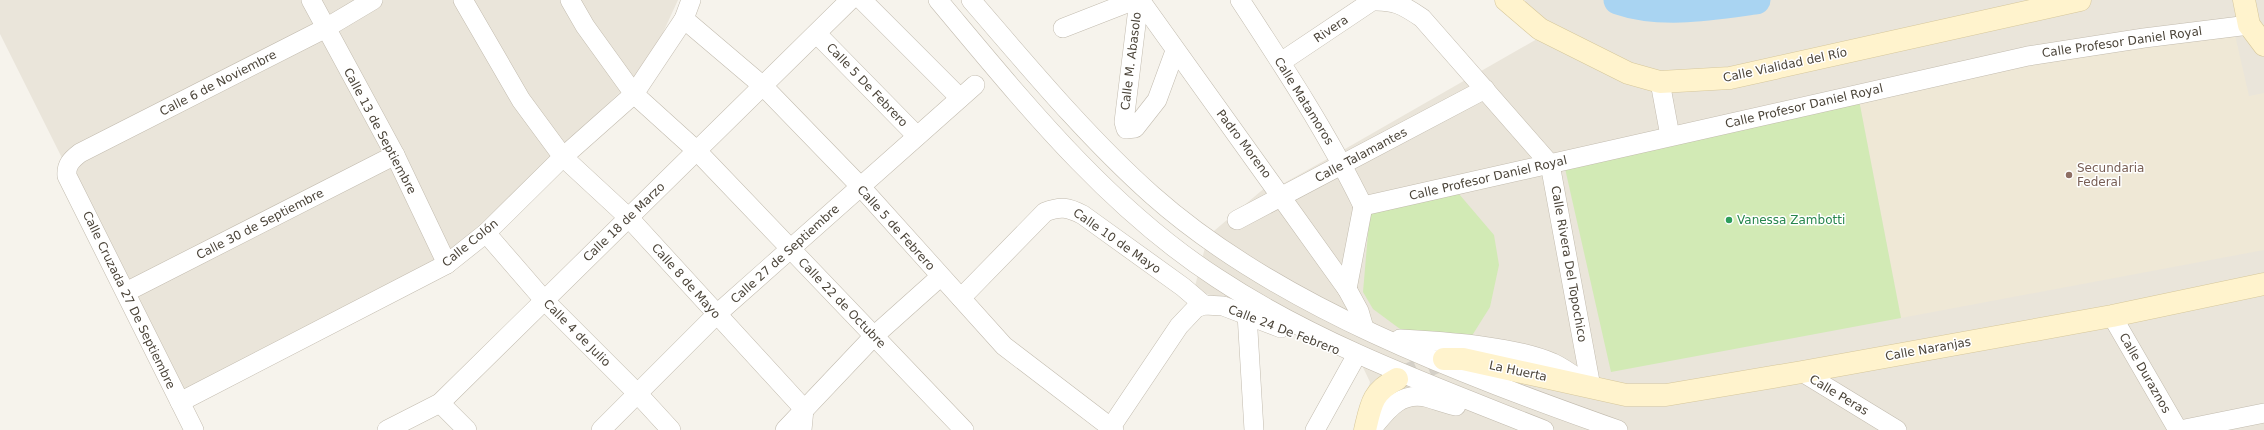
<svg xmlns="http://www.w3.org/2000/svg" width="2264" height="430" viewBox="0 0 2264 430" font-family="'DejaVu Sans',sans-serif">
<style>
.residential{fill:#eae5da}
.education{fill:#efe8d6}
.green{fill:#d2eab5}
.lines{fill:none;stroke-linecap:round;stroke-linejoin:round}
.river{stroke:#a9d4f2;stroke-width:29}
.secondary-tunnel{stroke:#d4d0c8;stroke-width:22;stroke-dasharray:22 11;stroke-linecap:butt}
.street-casing{stroke:#c2bbae;stroke-width:20}
.secondary-casing{stroke:#d6c79b;stroke-width:23}
.street{stroke:#fff;stroke-width:19}
.secondary{stroke:#fff3cd;stroke-width:22}
.education-dot{fill:#8d6e63;stroke:#fff;stroke-width:1.5}
.leisure-dot{fill:#2e9e5b;stroke:#fff;stroke-width:1.5}
.labels{text-anchor:middle;stroke-width:3;stroke-linejoin:round;paint-order:stroke}
.street-label{font-size:12px;fill:#4b4439;stroke:#fff}
.education-label{font-size:12px;fill:#785e54;stroke:#fff;text-anchor:start}
.leisure-label{font-size:12px;fill:#27864d;stroke:#fff;text-anchor:start}
</style>
<rect width="100%" height="100%" fill="#f6f3ec"/>
<g class="residential">
<polygon points="0,0 678,0 661,37 634,79 448,255 180,394 0,34"/>
<polygon points="1526,0 2264,0 2264,430 1359,430 1370,382 1357,355 1249,307 1194,290 1208,236 1267,186 1277,187 1338,153 1544,35 1511,9"/>
</g>
<polygon class="education" points="2235,35 2249,96 2264,93 2264,250 1901,318 1859,100 2102,51"/>
<g class="green">
<polygon points="1859,100 1901,318 1611,372 1564,164"/>
<polygon points="1459,194 1494,235 1499,265 1490,307 1468,342 1419,343 1373,309 1363,292 1370,210"/>
</g>
<g class="lines">
<path class="river" d="M1618 0C1661 15 1712 6 1756 0"/>
<polyline class="secondary-tunnel" points="1397,379 1444,359"/>
<g class="street-casing">
<g id="street">
<polyline points="311,0 395,155 447,264"/>
<polyline points="463,0 521,100 563,157 629,218 804,409 802,430"/>
<polyline points="570,0 585,26 634,94 697,151 964,430"/>
<polyline points="862,0 960,98"/>
<path d="M938 0C1022 100 1106 206 1217 278 1317 344 1433 386 1544 430"/>
<path d="M971 0C1029 67 1086 136 1152 195 1278 307 1461 374 1618 430"/>
<polyline points="1139,0 1124,122 1126,129 1135,128 1157,100 1175,51"/>
<polyline points="1140,0 1347,289 1359,311 1364,328"/>
<path d="M1240 0C1284 67 1328 134 1363 206"/>
<polyline points="684,19 763,86 860,186 1004,346 1114,430"/>
<polyline points="1063,28 1135,0"/>
<polyline points="817,34 917,136"/>
<path d="M1281 62 1372 1C1394 0 1403 5 1422 18L1550 164 1591 387"/>
<polyline points="1660,82 1670,136"/>
<polyline points="1363,206 2028,56 2144,38 2249,25"/>
<polyline points="1237,220 1485,89"/>
<polyline points="486,233 544,300 638,394 671,430"/>
<polyline points="1347,289 1363,206"/>
<polyline points="126,292 395,155"/>
<path d="M961 298 1045 212C1060 206 1068 207 1083 215L1183 287 1204 305"/>
<polyline points="1247,314 1254,430"/>
<polyline points="2112,316 2178,430"/>
<path d="M1400 339C1446 342 1510 345 1553 363 1564 368 1576 377 1586 384"/>
<polyline points="1802,372 1897,430"/>
<polyline points="180,402 447,264 486,233 563,157 634,94 684,19 691,0"/>
<polyline points="440,403 467,430"/>
<path d="M194 430 67 176C66 165 71 160 80 153L326 28 373 0"/>
<polyline points="387,430 440,403 850,0"/>
<polyline points="601,430 717,314 975,85"/>
<polyline points="785,430 874,336 940,277"/>
<polyline points="1109,430 1179,326 1196,308 1204,305 1223,306 1281,328"/>
<polyline points="1315,430 1355,358"/>
<path d="M1371 430C1387 410 1401 390 1429 398 1439 401 1447 404 1456 406"/>
<polyline points="2180,430 2264,413"/>
</g>
</g>
<g class="secondary-casing">
<g id="secondary">
<polyline points="1506,0 1540,29 1628,73 1660,82 1730,78 2080,0"/>
<polyline points="2244,0 2249,25 2264,45"/>
<polyline points="1444,359 1463,359 1626,395 1666,395 1802,372 2112,316 2264,284"/>
<path d="M1365 430C1371 404 1372 392 1397 379"/>
</g>
</g>
<use href="#street" class="street"/>
<use href="#secondary" class="secondary"/>
</g>
<circle class="education-dot" cx="2069" cy="175" r="4"/>
<circle class="leisure-dot" cx="1729" cy="220" r="4"/>
<g class="labels">
<g class="street-label">
<text transform="translate(1331 29) rotate(-34)" y="4">Rivera</text>
<text transform="translate(2122 42) rotate(-8)" y="4">Calle Profesor Daniel Royal</text>
<text transform="translate(1131 61) rotate(-83)" y="4">Calle M. Abasolo</text>
<text transform="translate(1785 65) rotate(-12)" y="4">Calle Vialidad del Río</text>
<text transform="translate(218 83) rotate(-27)" y="4">Calle 6 de Noviembre</text>
<text transform="translate(867 85) rotate(46)" y="4">Calle 5 De Febrero</text>
<text transform="translate(1304 101) rotate(58)" y="4">Calle Matamoros</text>
<text transform="translate(1804 106) rotate(-13)" y="4">Calle Profesor Daniel Royal</text>
<text transform="translate(380 131) rotate(62)" y="4">Calle 13 de Septiembre</text>
<text transform="translate(1244 144) rotate(53)" y="4">Padro Moreno</text>
<text transform="translate(1361 155) rotate(-28)" y="4">Calle Talamantes</text>
<text transform="translate(1488 178) rotate(-13)" y="4">Calle Profesor Daniel Royal</text>
<text transform="translate(624 222) rotate(-44)" y="4">Calle 18 de Marzo</text>
<text transform="translate(260 224) rotate(-27)" y="4">Calle 30 de Septiembre</text>
<text transform="translate(896 228) rotate(48)" y="4">Calle 5 de Febrero</text>
<text transform="translate(1117 241) rotate(35)" y="4">Calle 10 de Mayo</text>
<text transform="translate(470 243) rotate(-39)" y="4">Calle Colón</text>
<text transform="translate(785 254) rotate(-42)" y="4">Calle 27 de Septiembre</text>
<text transform="translate(1569 264) rotate(80)" y="4">Calle Rivera Del Topochico</text>
<text transform="translate(686 281) rotate(48)" y="4">Calle 8 de Mayo</text>
<text transform="translate(129 300) rotate(64)" y="4">Calle Cruzada 27 De Septiembre</text>
<text transform="translate(842 303) rotate(46)" y="4">Calle 22 de Octubre</text>
<text transform="translate(1284 330) rotate(21)" y="4">Calle 24 De Febrero</text>
<text transform="translate(577 333) rotate(45)" y="4">Calle 4 de Julio</text>
<text transform="translate(1928 349) rotate(-10)" y="4">Calle Naranjas</text>
<text transform="translate(1518 371) rotate(12)" y="4">La Huerta</text>
<text transform="translate(2145 373) rotate(60)" y="4">Calle Duraznos</text>
<text transform="translate(1839 395) rotate(31)" y="4">Calle Peras</text>
</g>
<g class="education-label">
<text x="2077" y="172">Secundaria<tspan x="2077" dy="14">Federal</tspan></text>
</g>
<g class="leisure-label">
<text x="1737" y="224">Vanessa Zambotti</text>
</g>
</g>
</svg>
